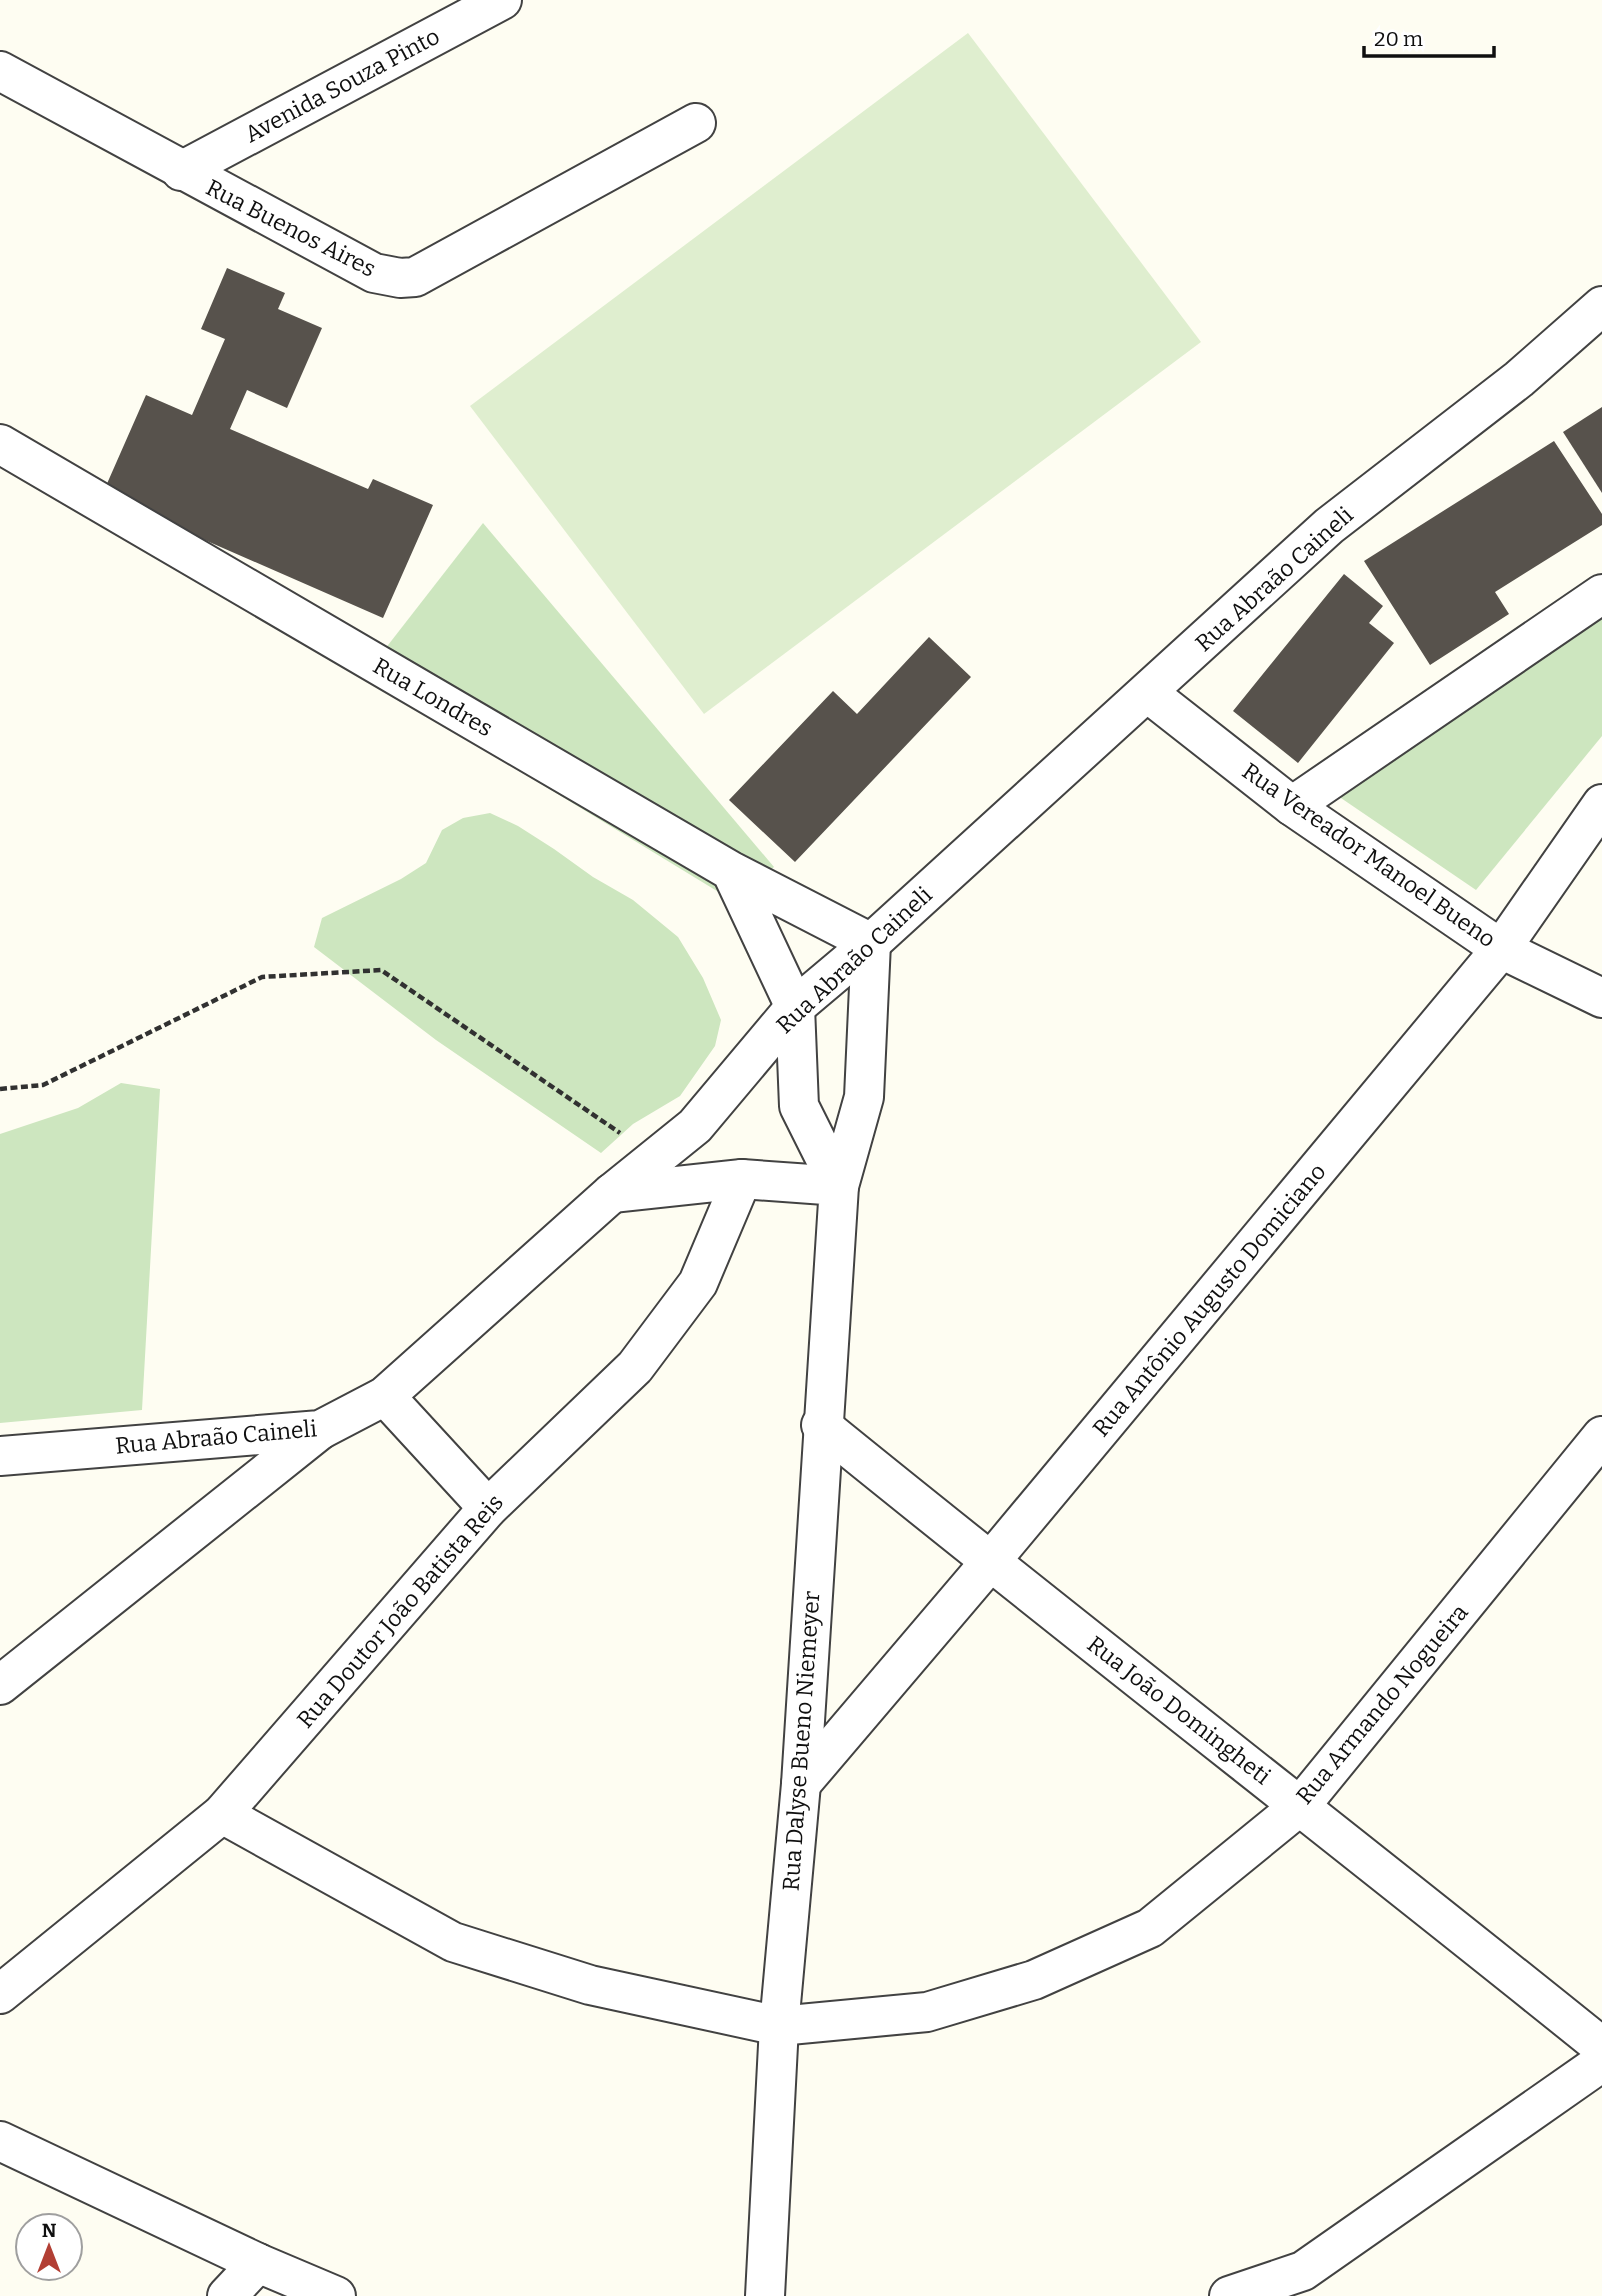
<svg xmlns="http://www.w3.org/2000/svg" width="1602" height="2296" viewBox="0 0 1602 2296" font-family="Bitter,serif">
<style>
.green{fill:#cde6bf}
.pitch{fill:#dfeecf}
.building{fill:#57524c}
.lines{fill:none;stroke-linecap:round;stroke-linejoin:round}
.minor-casing{stroke:#424242;stroke-width:42}
.path{stroke:#313131;stroke-width:4.5;stroke-dasharray:7 3.5;stroke-linecap:butt}
.minor{stroke:#fff;stroke-width:38}
.labels{text-anchor:middle;stroke-width:7;stroke-linejoin:round;paint-order:stroke}
.street-label{font-size:23px;fill:#0f0f0f;stroke:#fff}
</style>
<rect width="100%" height="100%" fill="#fefdf2"/>
<g class="green">
<polygon points="483,523 774,867 735,902 364,676"/>
<polygon points="1602,616 1602,736 1476,890 1338,796"/>
<polygon points="490,813 518,826 554,849 593,877 633,900 678,937 703,978 721,1020 715,1046 680,1096 633,1124 601,1153 436,1040 314,947 322,918 401,879 426,863 442,830 463,818"/>
<polygon points="121,1083 160,1089 142,1410 0,1423 0,1134 78,1108"/>
</g>
<polygon class="pitch" points="968,33 1201,342 704,714 470,406"/>
<g class="building">
<polygon points="227,268 285,293 278,309 322,328 287,408 247,390 230,429 368,489 373,479 433,505 383,618 102,495 146,395 192,415 225,339 201,329"/>
<polygon points="1602,407 1602,493 1563,432"/>
<polygon points="1554,441 1602,514 1602,525 1495,592 1509,614 1430,665 1364,561"/>
<polygon points="1344,574 1383,606 1369,623 1394,643 1298,763 1233,711"/>
<polygon points="929,637 971,677 795,862 729,800 833,691 857,714"/>
</g>
<g class="lines">
<g class="minor-casing">
<g id="minor">
<polyline points="0,71 374,273 400,278 415,277 696,123"/>
<polyline points="181,171 502,0"/>
<polyline points="0,444 731,871 871,943 864,1097 839,1186 799,1106 795,1007 731,871"/>
<polyline points="1148,693 1292,806 1501,949 1602,998"/>
<polyline points="1292,806 1602,594"/>
<polyline points="612,1193 742,1179 839,1186 801,1784 779,2026 765,2296"/>
<polyline points="385,1396 488,1508"/>
<path d="M821 1425C1079 1635 1343 1838 1602 2047"/>
<polyline points="0,1456 320,1430 385,1396 612,1193 695,1126 795,1007 871,943 1329,526 1519,379 1602,306"/>
<polyline points="0,1685 320,1430"/>
<polyline points="801,1784 990,1562 1501,949 1602,804"/>
<polyline points="222,1814 453,1942 590,1985 779,2026 927,2012 1034,1980 1150,1928 1301,1805 1602,1436"/>
<polyline points="0,1994 222,1814 488,1508 635,1367 698,1283 742,1179"/>
<polyline points="0,2141 258,2263 336,2296"/>
<polyline points="227,2296 258,2263"/>
<polyline points="1229,2296 1303,2271 1602,2062"/>
</g>
</g>
<polyline class="path" points="0,1089 43,1085 262,977 381,970 620,1133"/>
<use href="#minor" class="minor"/>
</g>
<g class="labels">
<g class="street-label">
<text transform="translate(342 85) rotate(-28)" y="8">Avenida Souza Pinto</text>
<text transform="translate(291 228) rotate(27)" y="8">Rua Buenos Aires</text>
<text transform="translate(1274 579) rotate(-42)" y="8">Rua Abraão Caineli</text>
<text transform="translate(433 697) rotate(30)" y="8">Rua Londres</text>
<text transform="translate(1369 855) rotate(35)" y="8">Rua Vereador Manoel Bueno</text>
<text transform="translate(854 960) rotate(-43)" y="8">Rua Abraão Caineli</text>
<text transform="translate(1209 1300) rotate(-50)" y="8">Rua Antônio Augusto Domiciano</text>
<text transform="translate(216 1437) rotate(-5)" y="8">Rua Abraão Caineli</text>
<text transform="translate(400 1611) rotate(-49)" y="8">Rua Doutor João Batista Reis</text>
<text transform="translate(1382 1704) rotate(-50)" y="8">Rua Armando Nogueira</text>
<text transform="translate(1179 1710) rotate(38)" y="8">Rua João Domingheti</text>
<text transform="translate(801 1741) rotate(-86)" y="8">Rua Dalyse Bueno Niemeyer</text>
</g>
</g>
<g transform="translate(49 2247)"><circle r="33" fill="#ffffff" stroke="#9f9f9f" stroke-width="2"/>
<path d="M0-5L12 26L0 18L-12 26Z" fill="#b23f34"/>
<text y="-10" font-size="19" font-weight="bold" text-anchor="middle" fill="#0f0f0f">N</text>
</g>
<path d="M1364 46v10h130v-10" fill="none" stroke="#0f0f0f" stroke-width="3.5"/>
<text x="1374" y="46" font-size="21" fill="#0f0f0f" stroke="#ffffff" stroke-width="5" paint-order="stroke">20 m</text>
</svg>
